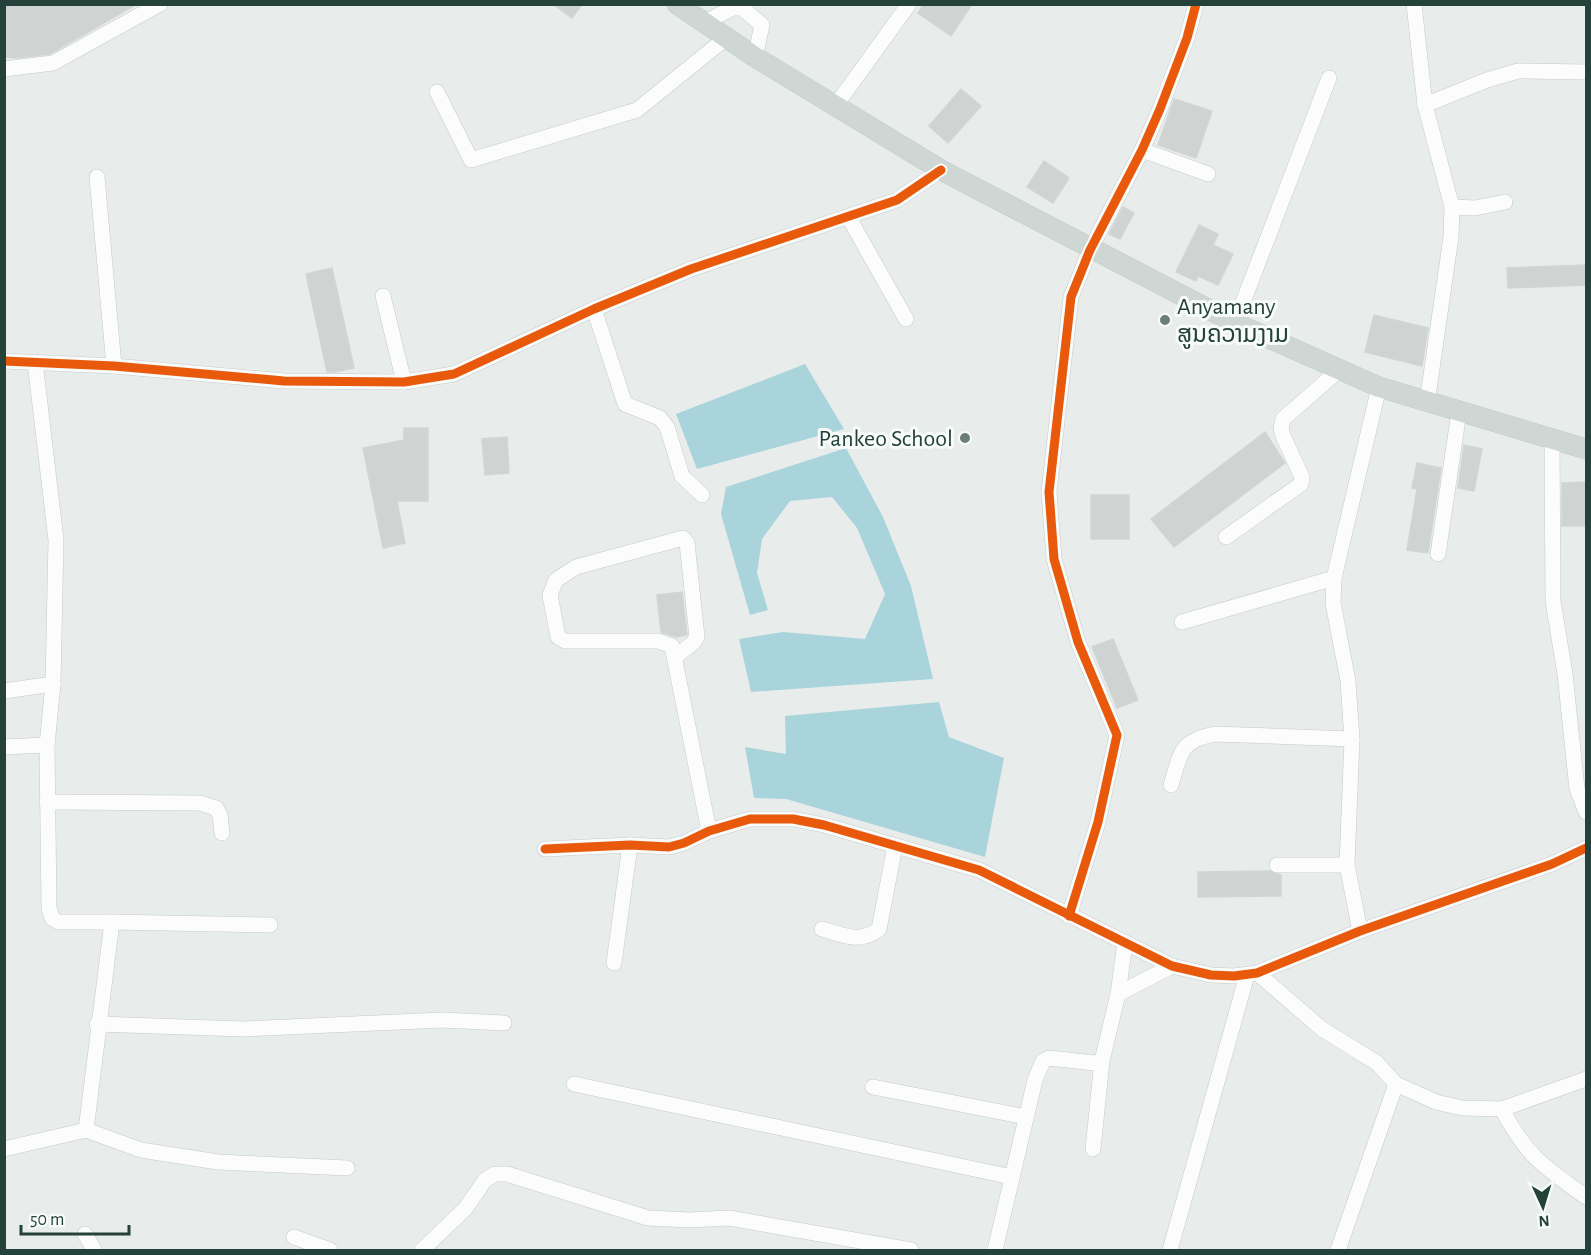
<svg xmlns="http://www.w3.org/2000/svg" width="1591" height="1255" viewBox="0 0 1591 1255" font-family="'Alegreya Sans','Noto Sans Lao',sans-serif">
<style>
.water{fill:#a9d4db}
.building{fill:#cfd4d2;stroke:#d1d6d4;stroke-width:1.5}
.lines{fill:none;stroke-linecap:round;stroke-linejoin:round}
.minor-casing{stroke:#c5cac8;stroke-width:16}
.major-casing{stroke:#c3ccc9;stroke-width:21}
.minor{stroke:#fcfcfc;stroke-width:15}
.major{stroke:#cfd7d5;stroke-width:20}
.cycleway-casing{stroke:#f7fbf9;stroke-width:13}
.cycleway{stroke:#e8590c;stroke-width:9}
.poi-dot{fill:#697e78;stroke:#f7fbf9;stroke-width:2}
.labels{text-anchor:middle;stroke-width:6;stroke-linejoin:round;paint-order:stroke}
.poi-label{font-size:24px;fill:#24423a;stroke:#f7fbf9;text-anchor:start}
</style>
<rect width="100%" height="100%" fill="#e8edeb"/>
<g class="water">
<polygon points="805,364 844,429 697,469 676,414"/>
<polygon points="846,448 883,517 911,586 933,679 751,692 739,639 783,632 865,639 885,594 857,528 832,497 790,501 762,539 757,573 768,610 750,615 721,514 726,487"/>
<polygon points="939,702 949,737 1004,758 985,857 786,799 754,798 745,747 786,754 785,716"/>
</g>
<g class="building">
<polygon points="4,4 137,4 50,54 17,58 4,57"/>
<polygon points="553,4 582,4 572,18"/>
<polygon points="924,4 972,4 951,36 918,13"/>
<polygon points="961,89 981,106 948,143 929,126"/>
<polygon points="1174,99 1212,111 1196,158 1158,145"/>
<polygon points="1044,161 1069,178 1053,203 1027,187"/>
<polygon points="1123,207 1134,213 1120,239 1109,234"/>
<polygon points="1199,225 1218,234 1213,245 1233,254 1218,285 1198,276 1196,281 1176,272"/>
<polygon points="1587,265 1587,285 1508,288 1507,268"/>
<polygon points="332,268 354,368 335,372 327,372 306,274"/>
<polygon points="1374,315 1428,328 1422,366 1365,352"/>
<polygon points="404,428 428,428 428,501 397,501 405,543 383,548 363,448 404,440"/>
<polygon points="1265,432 1285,463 1174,547 1151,519"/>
<polygon points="507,437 509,473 485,475 482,439"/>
<polygon points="1464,445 1482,449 1474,491 1458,488"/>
<polygon points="1417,463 1441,468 1428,553 1407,550 1417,489 1412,488"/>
<polygon points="1587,482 1587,526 1562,526 1562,483"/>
<rect x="1091" y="495" width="38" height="44"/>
<polygon points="682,592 687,635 676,637 661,632 657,595"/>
<polygon points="1113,639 1138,700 1117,708 1092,647"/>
<polygon points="1270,871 1281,875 1281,896 1198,897 1198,872"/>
</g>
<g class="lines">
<g class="minor-casing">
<g id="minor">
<polyline points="1414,4 1425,105 1452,207 1451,237 1427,403"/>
<polyline points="703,23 733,8 742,8 762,25 755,57"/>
<polyline points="4,69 53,63 160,4"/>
<polyline points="437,92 471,160 637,110 726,38"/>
<polyline points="836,105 909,4"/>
<polyline points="1425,105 1487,80 1518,71 1586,72"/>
<polyline points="1142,150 1208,174"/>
<polyline points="97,177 114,366"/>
<polyline points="1452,207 1475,208 1505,202"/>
<polyline points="849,218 906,319"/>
<polyline points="383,296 404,382"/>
<polyline points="594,309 625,404 660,418 667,427 682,476 702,495"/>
<polyline points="1235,323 1329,78"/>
<polyline points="4,361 114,366 284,381 404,382 454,374 594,309 691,269 897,200 941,170"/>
<polyline points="35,362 56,540 53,684 47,745 49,908 52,918 58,922 112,922 86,1130"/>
<polyline points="1552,438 1553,601 1565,674 1577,789 1586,812"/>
<polyline points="1226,537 1301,484 1302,477 1283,436 1281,428 1283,419 1339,370"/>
<polyline points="1438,554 1459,412"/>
<polyline points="1182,622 1334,578"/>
<polyline points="676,656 693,643 697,637 687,543 683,538 576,567 556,580 550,595 558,637 565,641 658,641 672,646 709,831"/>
<polyline points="4,691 53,684"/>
<polyline points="4,747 47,745"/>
<path d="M1171 785C1181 753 1179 741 1215 734L1352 739"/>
<polyline points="47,802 200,803 216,808 220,815 222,833"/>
<polyline points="545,849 630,845 669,847 684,843 709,831 750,819 793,819 824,825 979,870 1172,966 1211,975 1234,976 1257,973 1360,931 1552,864 1586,848"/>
<polyline points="1277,865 1347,865"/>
<polyline points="1069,916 1098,822 1117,735 1078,642 1054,559 1049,492 1071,297 1090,250 1142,150 1160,109 1187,38 1196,4"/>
<polyline points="112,922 270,925"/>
<path d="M822 929C843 935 860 944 879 929L895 846"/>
<polyline points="1360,931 1347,865 1352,739 1348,681 1333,603 1334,578 1379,387"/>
<polyline points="614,963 630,845"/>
<polyline points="1257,973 1322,1029 1377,1063 1396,1084 1436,1102 1462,1108 1502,1109 1586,1079"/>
<polyline points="1118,994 1125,943"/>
<polyline points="97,1024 243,1029 442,1020 504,1023"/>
<polyline points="574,1084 1012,1177"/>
<polyline points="873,1087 1026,1117"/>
<path d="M1502 1109C1527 1157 1544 1167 1586 1197"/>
<polyline points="4,1149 86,1130 141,1150 218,1162 347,1168"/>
<polyline points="1093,1149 1102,1061"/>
<polyline points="85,1234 94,1250"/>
<polyline points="294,1237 330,1250"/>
<polyline points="422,1250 465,1209 485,1180 495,1174 507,1174 648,1218 689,1220 729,1218 911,1250"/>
<polyline points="995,1250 1035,1080 1043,1061 1049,1058 1094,1063 1102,1061 1118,994 1172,966"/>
<polyline points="1170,1250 1247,975"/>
<polyline points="1338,1250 1396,1084"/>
</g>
</g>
<g class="major-casing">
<polyline id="major" points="677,4 755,57 941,170 1235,323 1379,387 1586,449"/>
</g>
<use href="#minor" class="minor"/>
<use href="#major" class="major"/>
<g class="cycleway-casing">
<g id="cycleway">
<polyline points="4,361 114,366 284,381 404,382 454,374 594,309 691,269 897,200 941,170"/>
<polyline points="545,849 630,845 669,847 684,843 709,831 750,819 793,819 824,825 979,870 1172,966 1211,975 1234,976 1257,973 1360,931 1552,864 1586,848"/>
<polyline points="1069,916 1098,822 1117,735 1078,642 1054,559 1049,492 1071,297 1090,250 1142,150 1160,109 1187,38 1196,4"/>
</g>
</g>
<use href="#cycleway" class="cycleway"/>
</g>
<g class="poi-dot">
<circle cx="1165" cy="320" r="6"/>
<circle cx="965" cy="438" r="6"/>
</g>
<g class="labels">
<g class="poi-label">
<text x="1177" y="314">Anyamany<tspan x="1177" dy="28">ສູນຄວາມງາມ</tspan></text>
<text x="953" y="446" text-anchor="end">Pankeo School</text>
</g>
</g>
<rect width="1591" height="1255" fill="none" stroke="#24423a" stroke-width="12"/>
<g transform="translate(1543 1207) rotate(176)" stroke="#f7fbf9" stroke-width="4.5" paint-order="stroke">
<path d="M0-4.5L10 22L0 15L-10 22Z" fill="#24423a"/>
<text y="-9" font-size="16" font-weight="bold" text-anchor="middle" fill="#24423a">N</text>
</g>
<path d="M21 1225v9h108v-9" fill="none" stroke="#24423a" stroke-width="3"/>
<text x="30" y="1225" font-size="18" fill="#24423a" stroke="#f7fbf9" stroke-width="4.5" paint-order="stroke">50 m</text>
</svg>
